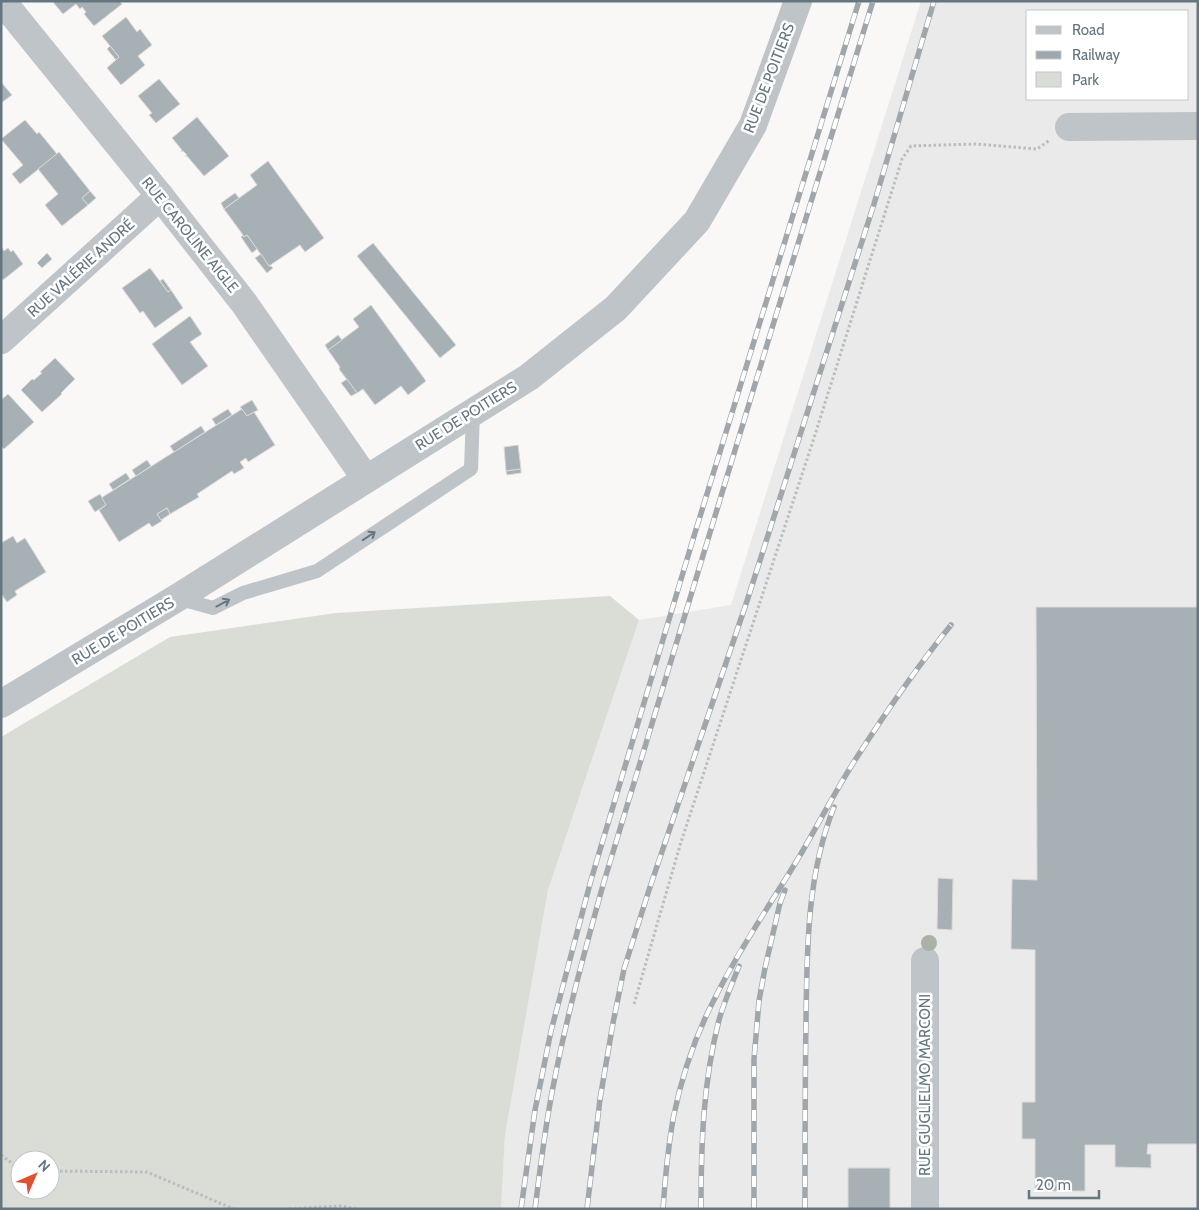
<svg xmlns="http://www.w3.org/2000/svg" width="1199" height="1210" viewBox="0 0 1199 1210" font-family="Cabin,sans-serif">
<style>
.built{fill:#e9eae9;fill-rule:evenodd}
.green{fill:#d9ddd5;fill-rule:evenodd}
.building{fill:#a7b0b5;stroke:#dadad8}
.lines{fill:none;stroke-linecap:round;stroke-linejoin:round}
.path{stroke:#babdc0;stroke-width:3;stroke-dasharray:2.5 2.5;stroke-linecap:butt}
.service{stroke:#bfc4c8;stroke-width:14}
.minor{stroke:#bfc4c8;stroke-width:28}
.tertiary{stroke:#bfc4c8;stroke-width:28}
.rail-casing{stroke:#9fa7ac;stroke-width:5.5}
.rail{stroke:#fff;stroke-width:4;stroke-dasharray:11;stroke-linecap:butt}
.tree{fill:#a9b2a5}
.oneway{stroke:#657680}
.labels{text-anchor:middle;stroke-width:5;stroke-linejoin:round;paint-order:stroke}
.street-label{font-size:15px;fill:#657680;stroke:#fff}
</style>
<rect width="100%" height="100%" fill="#f9f8f6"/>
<path class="built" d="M921 1H1198V1209H501L505 1135 548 890 639 620 731 605ZM1028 11H1188V99H1028Z"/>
<path class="green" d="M610 596 639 620 548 890 505 1135 501 1209H1V737L170 637 336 613ZM20 1160H50V1190H20Z"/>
<g class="building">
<polygon points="52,1 119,1 122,4 94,26 84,14 86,12 82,7 80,9 76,4 63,14"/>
<polygon points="126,17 137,32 140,29 152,45 138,56 145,65 121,85 107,68 119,57 102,36"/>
<polygon points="110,46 119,57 116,60 107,49"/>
<polygon points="159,79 180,104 156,123 149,115 152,113 138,96"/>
<polygon points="1,82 12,95 1,103"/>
<polygon points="197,117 229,156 204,176 187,156 185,156 187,155 183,151 181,152 182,150 172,138"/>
<polygon points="25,120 37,134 39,132 57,154 20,184 12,174 23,165 1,139"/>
<polygon points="59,152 90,191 82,198 88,205 62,226 45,205 58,194 38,169"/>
<polygon points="268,161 324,238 305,252 300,245 269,266 247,235 244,237 243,235 224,209 257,185 250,175"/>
<polygon points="90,191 96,198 88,205 82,198"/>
<polygon points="235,193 239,198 224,209 221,203"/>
<polygon points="243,235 244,237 247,235 257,249 252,253 241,237"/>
<polygon points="373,243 456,345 440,358 357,256"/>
<polygon points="1,247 4,251 8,248 11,252 13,250 23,264 3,280 1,277"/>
<polygon points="47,253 52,259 42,268 37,263"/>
<polygon points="261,254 269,266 271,266 273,268 267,273 255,258"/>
<polygon points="150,268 168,292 171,290 183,308 155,328 143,311 140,313 122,288"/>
<polygon points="163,279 171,290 168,292 160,281"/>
<polygon points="371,305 426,381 408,395 401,386 375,405 363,389 357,393 339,369 340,367 328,350 359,327 353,319"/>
<polygon points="190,316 202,334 190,342 208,366 182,385 152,344"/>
<polygon points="338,335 342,340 328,350 325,345"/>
<polygon points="55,358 75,379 61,393 62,394 42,412 21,390 32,379 34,380 42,373 40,372"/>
<polygon points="347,379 357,393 351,396 341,383"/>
<polygon points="8,394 34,422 4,449 1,446 1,400"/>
<polygon points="252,400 258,410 247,416 240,407"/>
<polygon points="228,409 232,415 216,425 212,419"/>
<polygon points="242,409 247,416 254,412 275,445 248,462 246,458 240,462 244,468 234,474 232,471 197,494 199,497 170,514 167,508 157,514 162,521 152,527 149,523 119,542 99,510 106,505 101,498"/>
<polygon points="201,426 205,432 174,452 170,446"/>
<polygon points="518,445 521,469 506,471 504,447"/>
<polygon points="147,460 151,466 136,476 132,470"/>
<polygon points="521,469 521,473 507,475 506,471"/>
<polygon points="126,473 130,479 113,490 109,484"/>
<polygon points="100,494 106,505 95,512 88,501"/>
<polygon points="167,508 170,514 161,520 157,514"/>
<polygon points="13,536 17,543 25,538 46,572 15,591 17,595 7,602 2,595 1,595 1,543"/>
<polygon points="1036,607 1198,607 1198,1144 1148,1144 1147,1154 1151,1154 1151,1168 1115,1167 1115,1145 1085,1145 1085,1191 1035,1191 1035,1139 1022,1139 1022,1102 1035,1102 1035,950 1011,949 1012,879 1037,880"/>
<polygon points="938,878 953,879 952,930 937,929"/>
<rect x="848" y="1168" width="42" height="41"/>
</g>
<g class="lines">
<g class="path">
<polyline points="634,1004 681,842 813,441 902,159 911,146 976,144 1037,149 1050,140"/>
<polyline points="1,1155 20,1169"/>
<polyline points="50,1171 147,1172 234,1209"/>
<polyline points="289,1209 341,1206 357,1209"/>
</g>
<polyline class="service" points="177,598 213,608 243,593 317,571 471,469 473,412"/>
<g class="minor">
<polyline points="2,1 160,196 244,303 366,479"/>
<polyline points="1069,127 1198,126"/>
<polyline points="1,340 160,196"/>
<polyline points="925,1209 925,961"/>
</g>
<polyline class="tertiary" points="1,704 177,598 529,377 616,308 697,221 753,125 798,1"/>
<g class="rail-casing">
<g id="rail">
<polyline points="521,1209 535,1110 551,1031 591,880 694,536 859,1"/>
<path d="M535 1209C539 1177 543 1146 548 1115 561 1037 582 961 603 885L773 325 873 1"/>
<polyline points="587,1209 600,1099 613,1023 624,969 649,890 747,601 874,204 934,1"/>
<path d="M663 1209C665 1179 668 1149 673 1119 681 1079 696 1034 715 998 740 947 773 901 802 852 820 821 837 788 857 757 886 712 917 667 951 625"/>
<path d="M701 1209C701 1145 703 1082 719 1020 724 1002 732 984 739 966"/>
<polyline points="754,1209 754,1059 759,1001 765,968 780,903 785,890"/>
<path d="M805 1209C805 1146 805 1083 806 1020 807 947 807 875 834 807"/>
</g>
</g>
<use href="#rail" class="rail"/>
</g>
<circle class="tree" cx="929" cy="943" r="8"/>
<defs><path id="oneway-shaft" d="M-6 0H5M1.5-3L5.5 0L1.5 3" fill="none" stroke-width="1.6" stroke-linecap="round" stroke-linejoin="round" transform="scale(1.25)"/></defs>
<g class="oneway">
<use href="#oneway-shaft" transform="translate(369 536) rotate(-34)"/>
<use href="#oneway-shaft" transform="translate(223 603) rotate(-28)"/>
</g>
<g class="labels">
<g class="street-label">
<text transform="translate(769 78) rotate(-69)" y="5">RUE DE POITIERS</text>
<text transform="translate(190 235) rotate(51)" y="5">RUE CAROLINE AIGLE</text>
<text transform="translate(81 268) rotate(-42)" y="5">RUE VALÉRIE ANDRÉ</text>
<text transform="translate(466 416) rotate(-32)" y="5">RUE DE POITIERS</text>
<text transform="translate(123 631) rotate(-31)" y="5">RUE DE POITIERS</text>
<text transform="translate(925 1085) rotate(-90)" y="5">RUE GUGLIELMO MARCONI</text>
</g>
</g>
<rect width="1199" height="1210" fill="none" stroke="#657680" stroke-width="5"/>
<rect x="1026" y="10" width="162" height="90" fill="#ffffff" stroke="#c1c8cc"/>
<rect x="1036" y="26" width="25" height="8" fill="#bfc4c8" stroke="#c1c8cc"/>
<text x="1072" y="35" font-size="15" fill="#657680">Road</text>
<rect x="1036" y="51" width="25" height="8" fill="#9fa7ac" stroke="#c1c8cc"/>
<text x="1072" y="60" font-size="15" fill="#657680">Railway</text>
<rect x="1036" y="72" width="25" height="15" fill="#d9ddd5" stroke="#c1c8cc"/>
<text x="1072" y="85" font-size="15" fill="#657680">Park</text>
<g transform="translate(35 1175) rotate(45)"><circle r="24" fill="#ffffff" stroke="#c1c8cc"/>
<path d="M0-4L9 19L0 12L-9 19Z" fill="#de5031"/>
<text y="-8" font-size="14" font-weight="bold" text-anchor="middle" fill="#657680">N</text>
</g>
<path d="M1029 1190v8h70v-8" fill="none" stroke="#657680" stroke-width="2.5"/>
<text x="1036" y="1190" font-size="15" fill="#657680" stroke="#ffffff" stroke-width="4" paint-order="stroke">20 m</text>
</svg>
